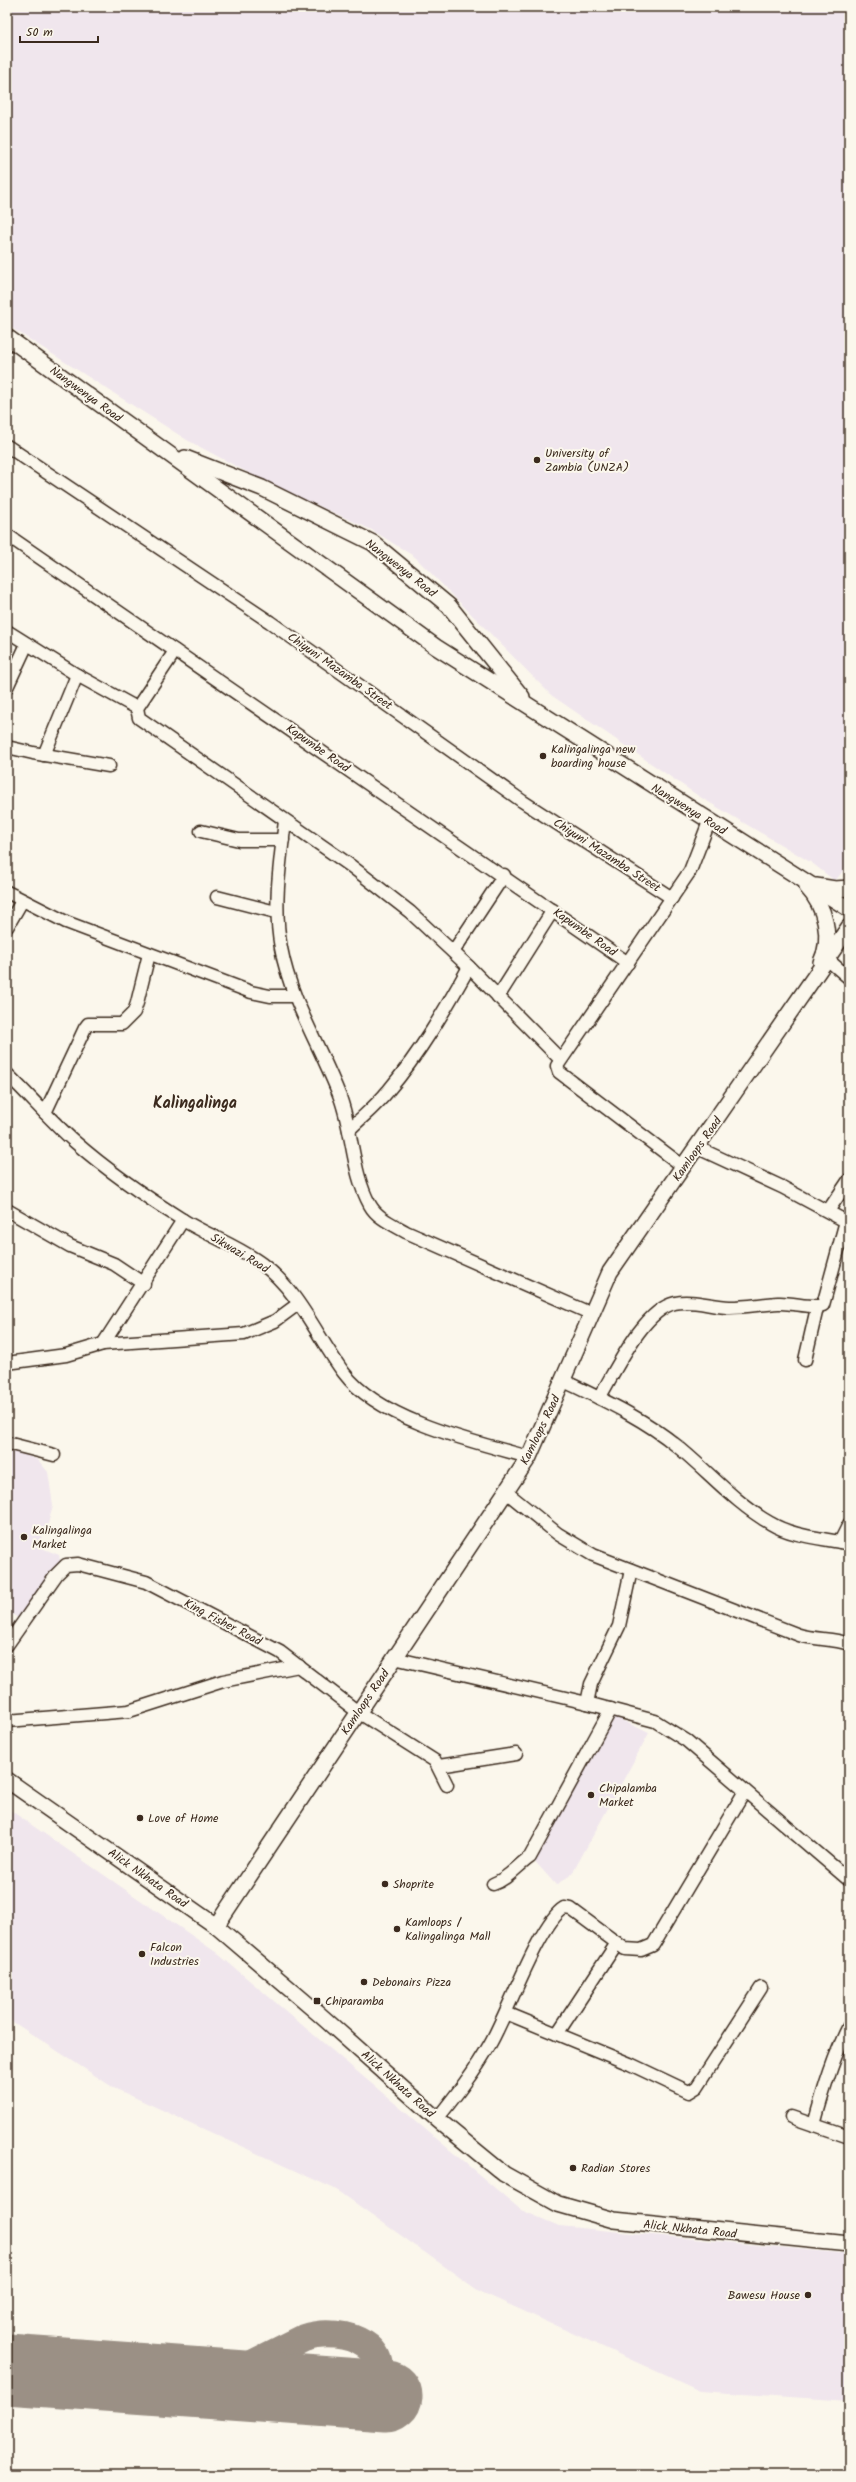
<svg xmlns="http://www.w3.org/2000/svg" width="856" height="2482" viewBox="0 0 856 2482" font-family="Kalam,sans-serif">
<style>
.built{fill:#f0e6ed}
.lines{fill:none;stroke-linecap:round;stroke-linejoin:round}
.taxiway{stroke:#9b9085;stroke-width:28}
.runway{stroke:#9b9085;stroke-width:71}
.minor-casing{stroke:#3b2a1e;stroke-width:15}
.major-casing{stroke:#3b2a1e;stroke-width:18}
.minor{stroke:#fbf7ec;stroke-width:12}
.major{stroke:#fbf7ec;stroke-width:15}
.poi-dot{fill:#3b2a1e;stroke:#fbf7ec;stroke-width:1.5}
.labels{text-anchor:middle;stroke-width:4;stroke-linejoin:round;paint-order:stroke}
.street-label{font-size:12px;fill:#3b2a1e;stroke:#fbf7ec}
.poi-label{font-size:12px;fill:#3b2a1e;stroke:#fbf7ec;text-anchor:start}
.district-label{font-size:16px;font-weight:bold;fill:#3b2a1e;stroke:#fbf7ec}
</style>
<rect width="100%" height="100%" fill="#fbf7ec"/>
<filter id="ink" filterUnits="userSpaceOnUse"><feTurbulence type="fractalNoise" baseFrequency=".025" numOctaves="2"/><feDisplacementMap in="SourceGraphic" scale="8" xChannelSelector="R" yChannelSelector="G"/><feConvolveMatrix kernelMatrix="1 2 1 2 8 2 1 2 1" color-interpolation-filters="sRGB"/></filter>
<g filter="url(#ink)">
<g class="built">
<polygon points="7,7 849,7 849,863 835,881 812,863 700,797 551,695 415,557 372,530 264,481 187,440 7,325"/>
<polygon points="7,1452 21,1453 38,1460 48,1472 53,1505 48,1524 41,1533 42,1541 44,1549 59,1555 61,1566 23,1621 7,1611"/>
<polygon points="613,1716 649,1733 572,1874 556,1885 532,1858"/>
<polygon points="7,1808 217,1953 521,2210 559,2226 849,2254 849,2401 700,2391 479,2291 337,2190 114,2088 7,2018"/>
</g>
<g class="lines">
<path class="taxiway" d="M212 2384 304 2338C343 2324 406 2350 366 2394"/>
<polyline class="runway" points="7,2369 387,2396"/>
<g class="minor-casing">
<g id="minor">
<polyline points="7,446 270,622 522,801 672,898"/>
<polyline points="7,535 628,963"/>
<polyline points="7,631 77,675 137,708"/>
<polyline points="175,651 137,708 139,718 351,866 410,912 469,967 560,1059"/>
<polyline points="7,687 27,644"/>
<polyline points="7,747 33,753 109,766"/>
<polyline points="44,755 77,675"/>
<path d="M285 821C280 863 273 906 281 948 291 1002 321 1047 340 1097 353 1132 352 1173 370 1205 377 1218 394 1225 406 1232L592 1314"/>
<polyline points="201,831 239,840 283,840"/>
<polyline points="7,892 66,922 251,992 270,996 294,996"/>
<polyline points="217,897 276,912"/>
<polyline points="7,927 22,901"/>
<polyline points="453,952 504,875"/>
<polyline points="827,959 849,978"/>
<polyline points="498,997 553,910"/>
<path d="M7 1074C30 1096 51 1121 75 1142 108 1171 146 1197 183 1220 209 1236 238 1246 262 1264 299 1291 317 1337 344 1373 379 1420 474 1442 529 1457"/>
<polyline points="45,1113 85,1028 88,1024 122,1024 134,1012 137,1003 149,954"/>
<path d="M349 1130C362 1117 377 1105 388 1091 420 1053 445 1010 469 967"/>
<polyline points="698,1148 782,1187 849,1223"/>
<polyline points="684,1167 559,1072 557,1066 690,871 709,822"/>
<polyline points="7,1210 70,1246 114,1264 144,1284"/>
<polyline points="828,1211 849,1180"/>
<polyline points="103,1344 183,1220"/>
<polyline points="805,1360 817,1308"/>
<polyline points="7,1363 66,1355 103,1344 244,1334 275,1321 298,1304"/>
<path d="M564 1381C603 1400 643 1418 677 1446 708 1471 735 1503 770 1523 793 1537 823 1538 849 1544"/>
<path d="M599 1398C616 1370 643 1310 675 1303 692 1299 713 1307 730 1307 746 1307 762 1304 778 1303 792 1302 813 1309 823 1305L846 1221"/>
<polyline points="7,1443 54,1455"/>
<path d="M506 1492 558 1534 593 1555 799 1635C816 1640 833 1638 849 1644"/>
<polyline points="840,1542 849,1524"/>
<polyline points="7,1645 57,1574 66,1565 78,1564 146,1582 280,1652 358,1712 435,1761 447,1785"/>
<polyline points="394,1658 587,1703 655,1721 687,1741 849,1880"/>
<polyline points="587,1703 591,1684 619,1626 631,1570"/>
<polyline points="7,1721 129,1711 223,1681 299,1666"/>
<polyline points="439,1766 516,1754"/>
<path d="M493 1884C508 1879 517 1866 530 1857L611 1709"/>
<polyline points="506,2013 630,2064 689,2092 697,2087 761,1988"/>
<polyline points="557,2034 617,1943"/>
<polyline points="791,2117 849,2137"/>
<path d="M437 2119C456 2095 475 2071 490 2044 507 2015 540 1922 564 1908L571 1909 625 1949 641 1950 653 1945 745 1791"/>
<path d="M814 2125C823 2091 833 2057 849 2026"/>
</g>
</g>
<g class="major-casing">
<g id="major">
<polyline points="7,337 436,647 849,909"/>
<polyline points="185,458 262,488 373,543 449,606 522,697"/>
<polyline points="816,886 835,889 849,888"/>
<path d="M807 887C825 906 833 938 821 962"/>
<polyline points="7,1780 216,1926 319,2014 437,2119 504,2174 558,2204 614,2220 849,2244"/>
<polyline points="216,1926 529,1457 610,1272 849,927"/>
</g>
</g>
<use href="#minor" class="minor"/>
<use href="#major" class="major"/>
</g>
</g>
<g class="poi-dot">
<circle cx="537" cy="460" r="4"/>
<circle cx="543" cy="756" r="4"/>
<circle cx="24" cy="1537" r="4"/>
<circle cx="591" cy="1795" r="4"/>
<circle cx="140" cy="1818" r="4"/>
<circle cx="385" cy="1884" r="4"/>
<circle cx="397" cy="1929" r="4"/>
<circle cx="142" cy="1954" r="4"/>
<circle cx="364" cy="1982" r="4"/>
<rect x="313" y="1997" width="8" height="8" rx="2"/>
<circle cx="573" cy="2168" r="4"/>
<circle cx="808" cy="2295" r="4"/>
</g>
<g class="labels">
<g class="street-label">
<text transform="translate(86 394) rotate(36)" y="4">Nangwenya Road</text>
<text transform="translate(401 568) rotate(38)" y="4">Nangwenya Road</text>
<text transform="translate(340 671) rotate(35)" y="4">Chiyuni Mazamba Street</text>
<text transform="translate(318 748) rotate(35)" y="4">Kapumbe Road</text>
<text transform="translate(689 809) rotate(32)" y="4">Nangwenya Road</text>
<text transform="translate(607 855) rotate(33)" y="4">Chiyuni Mazamba Street</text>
<text transform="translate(585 932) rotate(35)" y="4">Kapumbe Road</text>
<text transform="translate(697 1149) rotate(-55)" y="4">Kamloops Road</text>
<text transform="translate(240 1253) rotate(31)" y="4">Sikwazi Road</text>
<text transform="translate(540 1430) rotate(-64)" y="4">Kamloops Road</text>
<text transform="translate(223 1622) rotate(28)" y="4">King Fisher Road</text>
<text transform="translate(365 1702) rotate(-56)" y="4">Kamloops Road</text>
<text transform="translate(148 1878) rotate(35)" y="4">Alick Nkhata Road</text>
<text transform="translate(398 2084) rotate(42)" y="4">Alick Nkhata Road</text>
<text transform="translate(690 2229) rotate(6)" y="4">Alick Nkhata Road</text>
</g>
<g class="poi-label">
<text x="545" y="457">University of<tspan x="545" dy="14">Zambia (UNZA)</tspan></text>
<text x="551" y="753">Kalingalinga new<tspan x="551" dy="14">boarding house</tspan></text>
<text x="32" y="1534">Kalingalinga<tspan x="32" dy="14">Market</tspan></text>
<text x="599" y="1792">Chipalamba<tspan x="599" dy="14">Market</tspan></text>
<text x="148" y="1822">Love of Home</text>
<text x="393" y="1888">Shoprite</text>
<text x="405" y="1926">Kamloops /<tspan x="405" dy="14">Kalingalinga Mall</tspan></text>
<text x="150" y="1951">Falcon<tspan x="150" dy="14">Industries</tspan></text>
<text x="372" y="1986">Debonairs Pizza</text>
<text x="325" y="2005">Chiparamba</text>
<text x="581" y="2172">Radian Stores</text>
<text x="800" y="2299" text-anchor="end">Bawesu House</text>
</g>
<g class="district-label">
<text x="195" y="1108">Kalingalinga</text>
</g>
</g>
<rect width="856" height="2482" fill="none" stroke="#fbf7ec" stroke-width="24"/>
<rect x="12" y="12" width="832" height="2458" fill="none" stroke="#3b2a1e" stroke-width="1.5" filter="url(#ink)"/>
<path d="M20 36v6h78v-6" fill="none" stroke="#3b2a1e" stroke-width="2"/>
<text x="26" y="36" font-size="12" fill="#3b2a1e" stroke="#fbf7ec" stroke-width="3" paint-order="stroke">50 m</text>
</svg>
